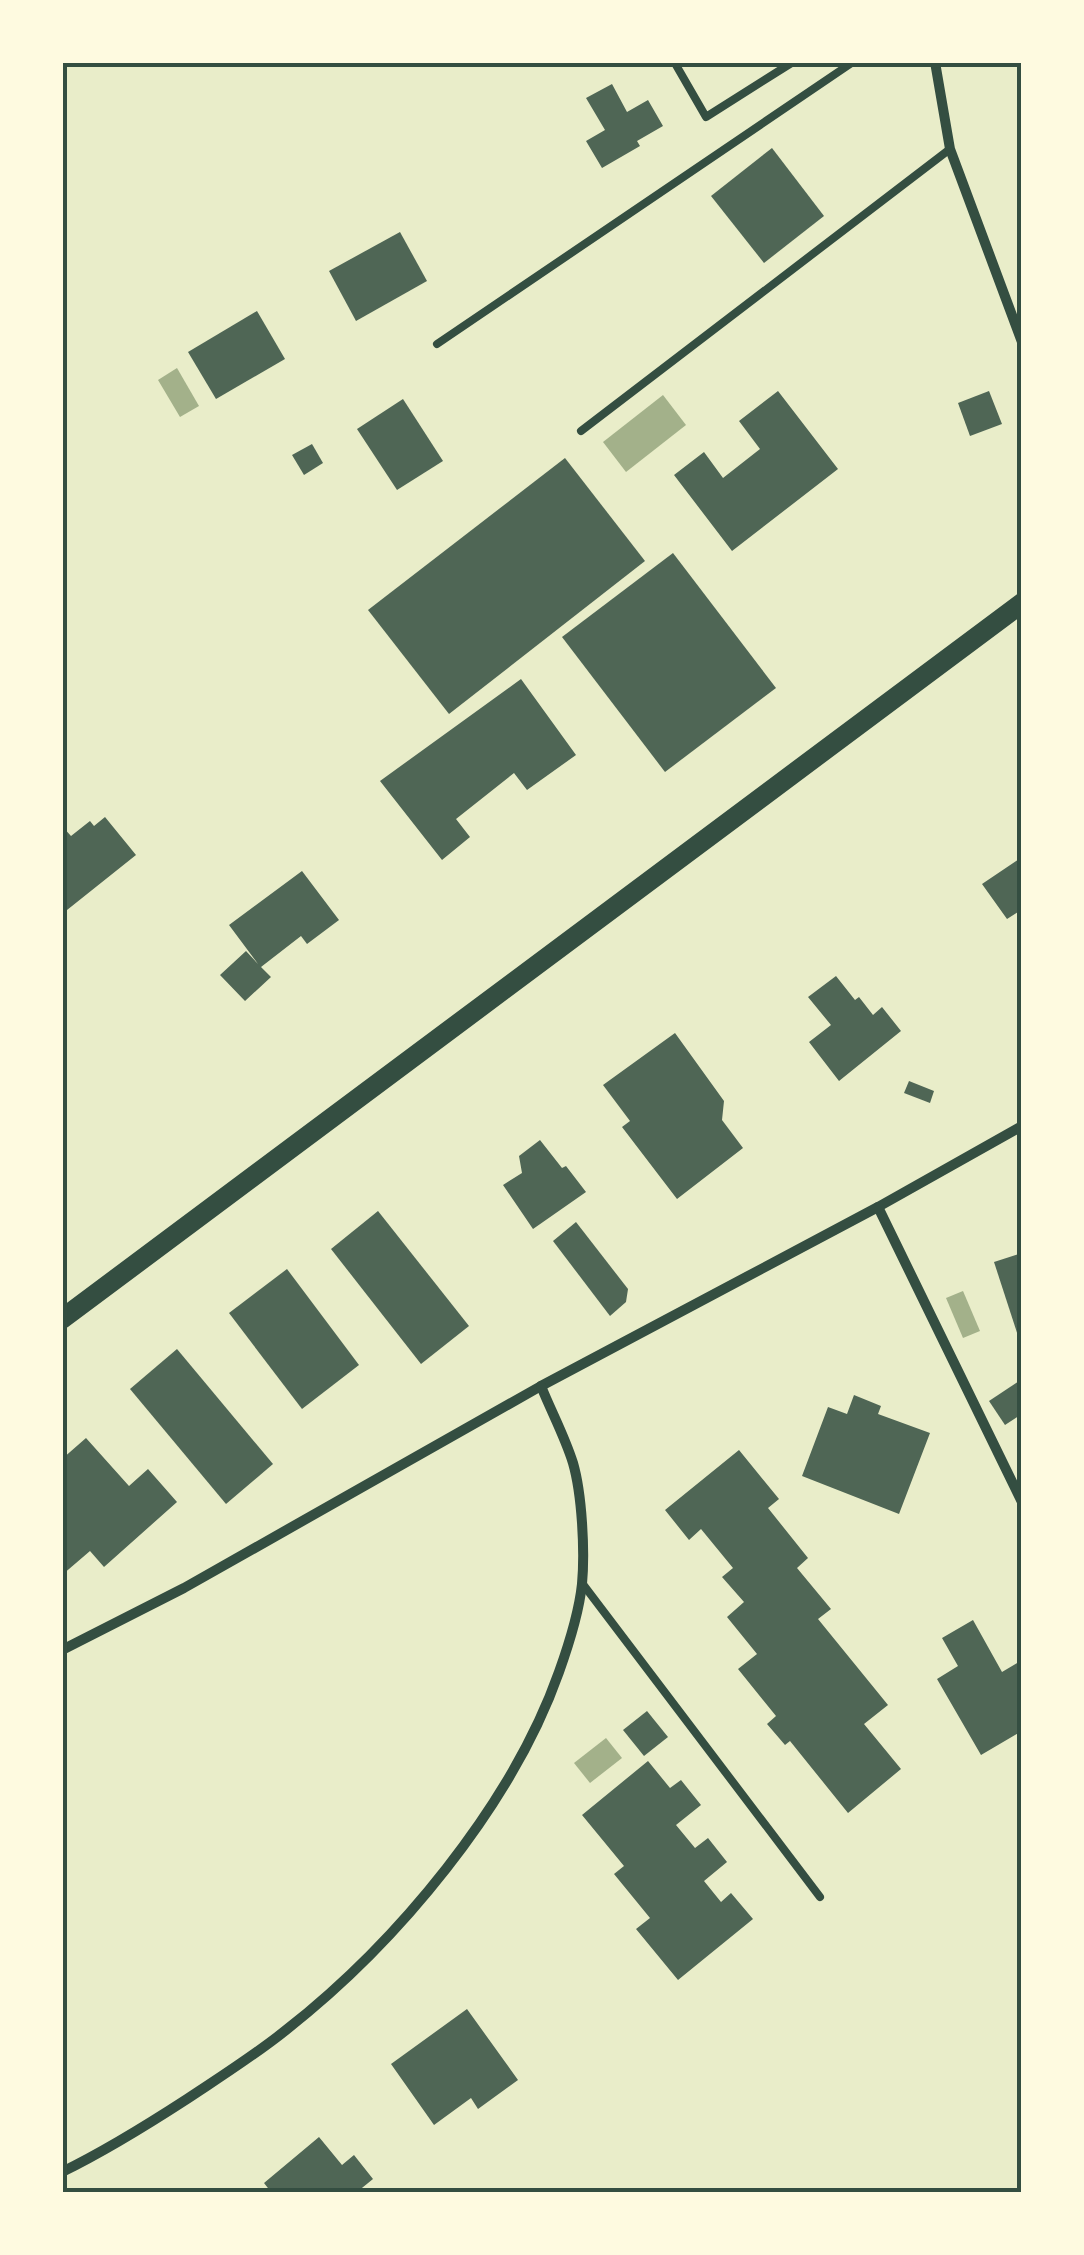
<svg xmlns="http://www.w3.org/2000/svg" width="1084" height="2255" viewBox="0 0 1084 2255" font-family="'Roboto Condensed',sans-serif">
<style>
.water{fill:#a3b18a}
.building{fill:#4f6655}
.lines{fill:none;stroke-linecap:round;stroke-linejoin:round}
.service{stroke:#344e41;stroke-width:8}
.minor{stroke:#344e41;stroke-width:10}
.secondary{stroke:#344e41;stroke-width:20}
.neatline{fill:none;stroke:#344e41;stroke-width:4}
</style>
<rect width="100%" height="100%" fill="#e9edc9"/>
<g class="water">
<polygon points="177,368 199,406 180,417 158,380"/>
<polygon points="663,395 686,425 626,472 603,442"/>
<polygon points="963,1291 980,1331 963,1338 946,1298"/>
<polygon points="606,1738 622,1758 590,1783 574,1763"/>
</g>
<g class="building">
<polygon points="612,84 627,112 648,100 663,126 637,141 640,146 602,168 586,141 605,130 586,98"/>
<polygon points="772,148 824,216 764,263 711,196"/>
<polygon points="400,232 427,281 356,321 329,271"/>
<polygon points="257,311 285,359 216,399 188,352"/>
<polygon points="778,391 838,469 732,551 674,475 704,452 723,478 760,449 739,421"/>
<polygon points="989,391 1002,424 970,436 958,403"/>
<polygon points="403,399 443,461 397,490 357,429"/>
<polygon points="312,444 323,463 304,475 292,455"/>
<polygon points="565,458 645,561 449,714 368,610"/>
<polygon points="673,553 776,688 665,772 562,637"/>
<polygon points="521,679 576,755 527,790 514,773 456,819 470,837 442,860 380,781"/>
<polygon points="105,817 136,855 62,914 62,826 71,836 90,821 94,826"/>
<polygon points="1022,857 1022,917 1018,912 1007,919 982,884"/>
<polygon points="302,871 339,920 307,944 301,936 261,967 271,977 245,1001 220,975 246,951 258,964 229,925"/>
<polygon points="836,976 855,1000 859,997 873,1015 882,1007 901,1031 839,1081 809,1042 831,1025 808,997"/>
<polygon points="675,1033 724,1101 722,1120 743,1148 677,1199 622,1127 630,1121 603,1085"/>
<polygon points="909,1081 934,1091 930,1103 904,1093"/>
<polygon points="540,1140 562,1168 566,1166 586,1192 533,1229 503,1185 522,1173 519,1156"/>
<polygon points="378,1211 469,1326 421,1364 331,1249"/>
<polygon points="576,1222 628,1289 626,1302 610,1316 553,1241"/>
<polygon points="1022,1253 1022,1345 1021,1345 994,1262"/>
<polygon points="287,1269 359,1365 302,1409 229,1313"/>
<polygon points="177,1349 273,1464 226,1504 130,1389"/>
<polygon points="1022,1379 1022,1414 1005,1425 989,1401"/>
<polygon points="854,1395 881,1406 878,1414 930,1433 899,1514 802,1476 828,1407 847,1414"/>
<polygon points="86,1438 129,1486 148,1469 177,1502 104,1567 90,1551 62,1575 62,1459"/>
<polygon points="739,1450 779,1499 768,1508 808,1558 797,1568 831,1609 818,1619 888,1705 864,1724 901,1769 848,1813 790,1741 785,1745 767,1724 776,1716 738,1669 757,1654 727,1617 744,1602 722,1577 733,1568 701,1529 689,1540 665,1510"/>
<polygon points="973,1620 1002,1672 1022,1660 1022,1731 981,1755 937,1679 958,1666 942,1638"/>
<polygon points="647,1711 668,1737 644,1756 623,1730"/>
<polygon points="648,1761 670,1788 681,1780 701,1805 676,1825 695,1848 708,1838 727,1862 704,1881 721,1902 731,1893 753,1919 678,1980 636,1929 650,1918 614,1874 624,1866 582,1815"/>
<polygon points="467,2009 518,2080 478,2109 471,2098 434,2125 391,2064"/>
<polygon points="319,2137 342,2165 354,2155 373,2179 357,2192 271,2192 264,2183"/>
</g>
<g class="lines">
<g class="service">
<polyline points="676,65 706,117 793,62"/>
<polyline points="437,344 853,62"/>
<polyline points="581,431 950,149"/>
<polyline points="582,1583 820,1897"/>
</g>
<g class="minor">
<polyline points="935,62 950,149 1022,342"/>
<polyline points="878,1207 1022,1502"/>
<polyline points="62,1650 184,1588 541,1386 878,1207 1022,1126"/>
<path d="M62 2172C105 2151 147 2125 187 2099 220 2077 255 2055 286 2030 397 1943 512 1805 559 1672 569 1644 579 1613 582 1584 585 1551 582 1494 573 1463 565 1437 551 1411 541 1386"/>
</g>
<polyline class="secondary" points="62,1319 1022,603"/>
</g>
<rect width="1084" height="2255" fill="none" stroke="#fefae0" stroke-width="130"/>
<rect x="65" y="65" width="954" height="2125" class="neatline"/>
</svg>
